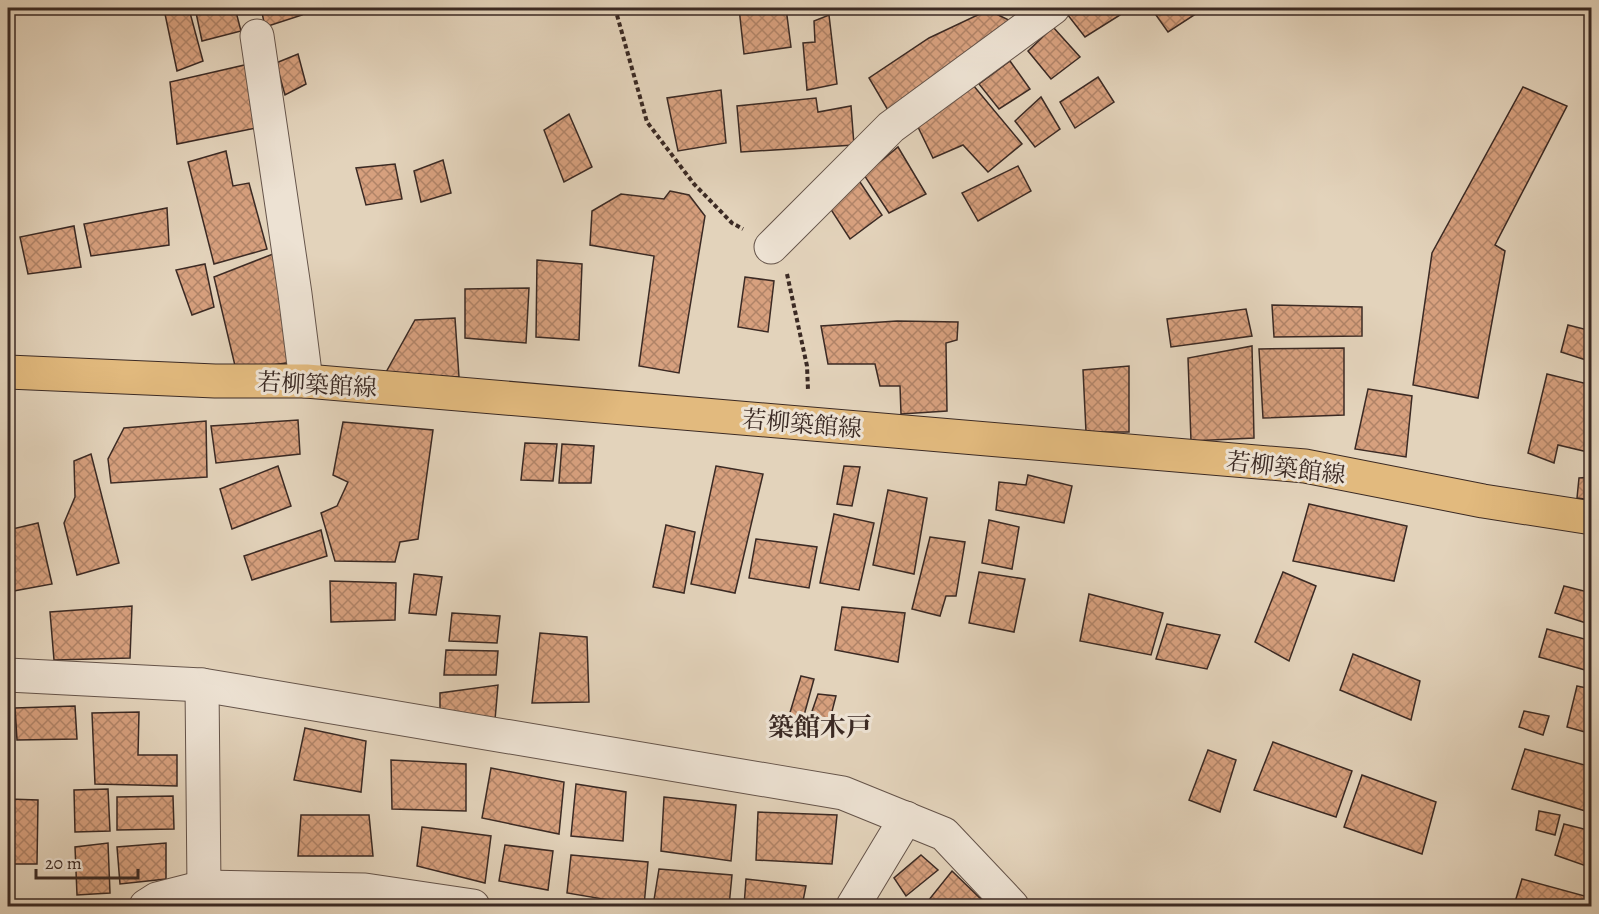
<svg xmlns="http://www.w3.org/2000/svg" width="1599" height="914" viewBox="0 0 1599 914" font-family="Alegreya,'Noto Serif JP',serif">
<style>
.building{fill:url(#building-cross-hatch);stroke:#3b2a24;stroke-width:1.5}
.lines{fill:none;stroke-linecap:round;stroke-linejoin:round}
.minor-casing{stroke:#65544a;stroke-width:35}
.major-casing{stroke:#3b2a24;stroke-width:35}
.path{stroke:#3b2a24;stroke-width:4;stroke-dasharray:4.5 3;stroke-linecap:butt}
.minor{stroke:#ede2d3;stroke-width:33}
.major{stroke:#e2ba7e;stroke-width:33}
.labels{text-anchor:middle;stroke-width:6;stroke-linejoin:round;paint-order:stroke}
.street-label{font-size:24px;fill:#3b2a24;stroke:#ede2d3}
.neighbourhood-label{font-size:26px;font-weight:bold;fill:#3b2a24;stroke:#ede2d3}
</style>
<defs>
<pattern id="building-cross-hatch" width="8" height="8" patternUnits="userSpaceOnUse" patternTransform="scale(1.5)"><rect width="8" height="8" fill="#d7a07e"/><path d="M0 0l8 8M0 8l8-8" fill="none" stroke="#b08367"/></pattern>
</defs>
<rect width="100%" height="100%" fill="#e3d3bb"/>
<filter id="stains"><feTurbulence type="fractalNoise" baseFrequency=".00333" numOctaves="4"/><feColorMatrix values="0 0 0 0 .2 0 0 0 0 .09 0 0 0 0 .02 0 0 0 .5 -.17"/></filter>
<radialGradient id="worn" r=".72"><stop offset=".6" stop-color="#630" stop-opacity="0"/><stop offset="1" stop-color="#630" stop-opacity=".3"/></radialGradient>
<g class="building">
<polygon points="195,8 235,8 241,31 202,41"/>
<polygon points="261,8 301,8 302,15 265,27"/>
<polygon points="739,8 786,8 791,47 744,54"/>
<polygon points="1076,8 1115,8 1120,15 1085,37 1067,14"/>
<polygon points="1151,8 1205,8 1168,32"/>
<polygon points="189,9 203,61 177,71 165,14"/>
<polygon points="988,10 1015,23 889,112 869,78 929,38"/>
<polygon points="829,15 837,84 807,90 803,43 815,42 814,21"/>
<polygon points="1053,27 1080,57 1051,79 1028,51"/>
<polygon points="298,54 306,84 285,95 276,63"/>
<polygon points="1010,61 1030,89 999,109 979,84"/>
<polygon points="249,64 261,127 177,144 170,82"/>
<polygon points="1098,77 1114,102 1075,128 1060,102"/>
<polygon points="973,85 1022,144 988,172 963,145 933,158 917,125"/>
<polygon points="1523,87 1567,106 1495,245 1505,251 1478,398 1413,385 1432,253"/>
<polygon points="721,90 726,143 678,151 667,98"/>
<polygon points="1041,97 1060,129 1035,147 1015,121"/>
<polygon points="816,98 818,112 851,106 854,145 741,152 737,106"/>
<polygon points="569,114 592,167 564,182 544,130"/>
<polygon points="898,147 926,194 889,213 864,175"/>
<polygon points="226,151 233,186 249,183 267,249 214,264 188,162"/>
<polygon points="443,160 451,193 421,202 414,171"/>
<polygon points="395,164 402,199 366,205 356,168"/>
<polygon points="1018,166 1031,191 978,221 962,193"/>
<polygon points="858,179 882,215 850,239 828,205"/>
<polygon points="670,191 689,195 705,216 679,373 639,366 654,256 590,245 592,211 621,194 664,199"/>
<polygon points="167,208 169,245 91,256 84,224"/>
<polygon points="74,226 81,267 28,274 20,237"/>
<polygon points="273,254 293,362 236,370 214,277"/>
<polygon points="537,260 582,264 579,340 536,337"/>
<polygon points="205,264 214,307 192,315 176,270"/>
<polygon points="745,277 774,281 768,332 738,327"/>
<polygon points="529,288 526,343 465,338 465,289"/>
<polygon points="1272,305 1362,307 1362,336 1274,337"/>
<polygon points="1246,309 1252,336 1171,347 1167,319"/>
<polygon points="455,318 459,377 385,374 415,320"/>
<polygon points="897,321 958,322 957,340 946,343 947,411 901,414 900,386 880,386 875,364 828,364 821,326"/>
<polygon points="1568,325 1592,331 1592,362 1561,352"/>
<polygon points="1252,346 1254,438 1191,441 1188,358"/>
<polygon points="1344,348 1344,415 1263,418 1259,349"/>
<polygon points="1129,366 1129,432 1086,432 1083,370"/>
<polygon points="1547,374 1592,385 1592,453 1558,445 1554,463 1528,453"/>
<polygon points="1368,389 1412,396 1406,457 1355,449"/>
<polygon points="298,420 300,454 216,463 211,426"/>
<polygon points="206,421 207,477 111,483 108,459 124,428"/>
<polygon points="343,422 433,430 418,539 400,542 395,562 335,561 321,513 337,506 348,482 333,475"/>
<polygon points="525,443 557,444 553,481 521,480"/>
<polygon points="562,444 594,446 591,483 559,483"/>
<polygon points="91,454 119,563 77,575 64,523 75,497 74,461"/>
<polygon points="278,466 291,506 232,529 220,489"/>
<polygon points="716,466 763,474 735,593 691,584"/>
<polygon points="844,466 860,467 852,506 837,504"/>
<polygon points="1028,475 1072,486 1064,523 996,510 999,482 1026,485"/>
<polygon points="1592,477 1592,500 1577,498 1579,478"/>
<polygon points="888,490 927,498 914,574 873,565"/>
<polygon points="1309,504 1407,526 1394,581 1293,561"/>
<polygon points="834,514 874,523 859,590 820,583"/>
<polygon points="989,520 1019,527 1012,569 982,563"/>
<polygon points="38,523 52,584 8,592 8,530"/>
<polygon points="666,525 695,532 684,593 653,587"/>
<polygon points="321,530 327,556 252,580 244,556"/>
<polygon points="930,537 965,542 956,596 946,596 940,616 912,609"/>
<polygon points="756,539 817,547 809,588 749,578"/>
<polygon points="979,572 1025,579 1014,632 969,623"/>
<polygon points="1283,572 1316,586 1289,661 1255,642"/>
<polygon points="414,574 442,577 436,615 409,613"/>
<polygon points="330,581 396,583 395,620 331,622"/>
<polygon points="1564,586 1592,593 1592,625 1555,613"/>
<polygon points="1089,594 1163,613 1151,655 1080,641"/>
<polygon points="132,606 130,658 54,660 50,612"/>
<polygon points="842,607 905,613 898,662 835,650"/>
<polygon points="452,613 500,616 497,643 449,641"/>
<polygon points="1167,624 1220,635 1207,669 1156,659"/>
<polygon points="1547,629 1592,641 1592,672 1539,657"/>
<polygon points="540,633 587,637 589,702 532,703"/>
<polygon points="446,650 498,651 496,675 444,675"/>
<polygon points="1353,654 1420,681 1411,720 1340,690"/>
<polygon points="801,676 814,679 803,719 789,716"/>
<polygon points="498,685 495,720 440,713 440,693"/>
<polygon points="1577,686 1592,689 1592,734 1567,727"/>
<polygon points="818,694 836,696 829,723 809,720"/>
<polygon points="75,706 77,739 17,740 15,708"/>
<polygon points="1524,711 1549,716 1543,735 1519,727"/>
<polygon points="139,712 138,755 177,755 177,786 95,784 92,713"/>
<polygon points="305,728 366,741 361,792 294,780"/>
<polygon points="1273,742 1352,771 1336,817 1254,790"/>
<polygon points="1525,749 1592,767 1592,813 1512,789"/>
<polygon points="1208,750 1236,760 1220,812 1189,800"/>
<polygon points="391,760 466,764 466,811 392,809"/>
<polygon points="491,768 564,782 559,834 482,818"/>
<polygon points="1362,775 1436,802 1422,854 1344,827"/>
<polygon points="576,784 626,792 623,841 571,836"/>
<polygon points="108,789 110,831 75,832 74,790"/>
<polygon points="173,796 174,829 117,830 117,797"/>
<polygon points="664,797 736,805 731,861 661,851"/>
<polygon points="8,799 38,800 37,864 8,864"/>
<polygon points="1539,811 1560,815 1555,835 1536,830"/>
<polygon points="758,812 837,815 832,864 756,860"/>
<polygon points="301,815 369,815 373,856 298,856"/>
<polygon points="1564,824 1592,831 1592,868 1555,855"/>
<polygon points="422,827 491,836 485,883 417,866"/>
<polygon points="108,843 110,893 77,895 75,847"/>
<polygon points="166,843 166,879 120,884 117,847"/>
<polygon points="505,845 553,851 548,890 499,881"/>
<polygon points="571,855 648,862 644,906 567,893"/>
<polygon points="921,855 938,870 906,896 894,878"/>
<polygon points="659,869 732,875 729,906 653,906"/>
<polygon points="952,871 988,906 924,906"/>
<polygon points="746,879 806,886 802,906 744,906"/>
<polygon points="1522,879 1592,898 1592,906 1522,906 1515,902"/>
</g>
<g class="lines">
<g class="minor-casing">
<g id="minor">
<polyline points="257,36 295,294 306,381"/>
<polyline points="771,247 891,127 1053,8"/>
<polyline points="8,675 202,685 843,793 944,834 1012,906"/>
<polyline points="202,685 204,887"/>
<polyline points="146,906 157,899 204,887 365,890 473,906"/>
<polyline points="853,906 906,818"/>
</g>
</g>
<g class="major-casing">
<polyline id="major" points="8,372 215,381 306,381 1305,466 1483,501 1592,518"/>
</g>
<g class="path">
<polyline points="615,8 647,122 694,184 732,223 743,229"/>
<polyline points="787,274 807,366 808,390"/>
</g>
<use href="#minor" class="minor"/>
<use href="#major" class="major"/>
</g>
<g class="labels">
<g class="street-label">
<text transform="translate(317 385) rotate(3)" y="8">若柳築館線</text>
<text transform="translate(802 424) rotate(5)" y="8">若柳築館線</text>
<text transform="translate(1286 468) rotate(7)" y="8">若柳築館線</text>
</g>
<g class="neighbourhood-label">
<text x="820" y="736">築館木戸</text>
</g>
</g>
<rect width="1599" height="914" fill="none" stroke="#e3d3bb" stroke-width="30"/>
<rect x="9" y="9" width="1581" height="896" fill="none" stroke="#3b2a24" stroke-width="3"/>
<rect x="15" y="15" width="1569" height="884" fill="none" stroke="#3b2a24" stroke-width="1.5"/>
<path d="M36 869v9h102v-9" fill="none" stroke="#3b2a24" stroke-width="3"/>
<text x="45" y="869" font-size="18" fill="#3b2a24" stroke="#ede2d3" stroke-width="4.5" paint-order="stroke">20 m</text>
<rect width="100%" height="100%" filter="url(#stains)"/>
<rect width="100%" height="100%" fill="url(#worn)"/>
</svg>
